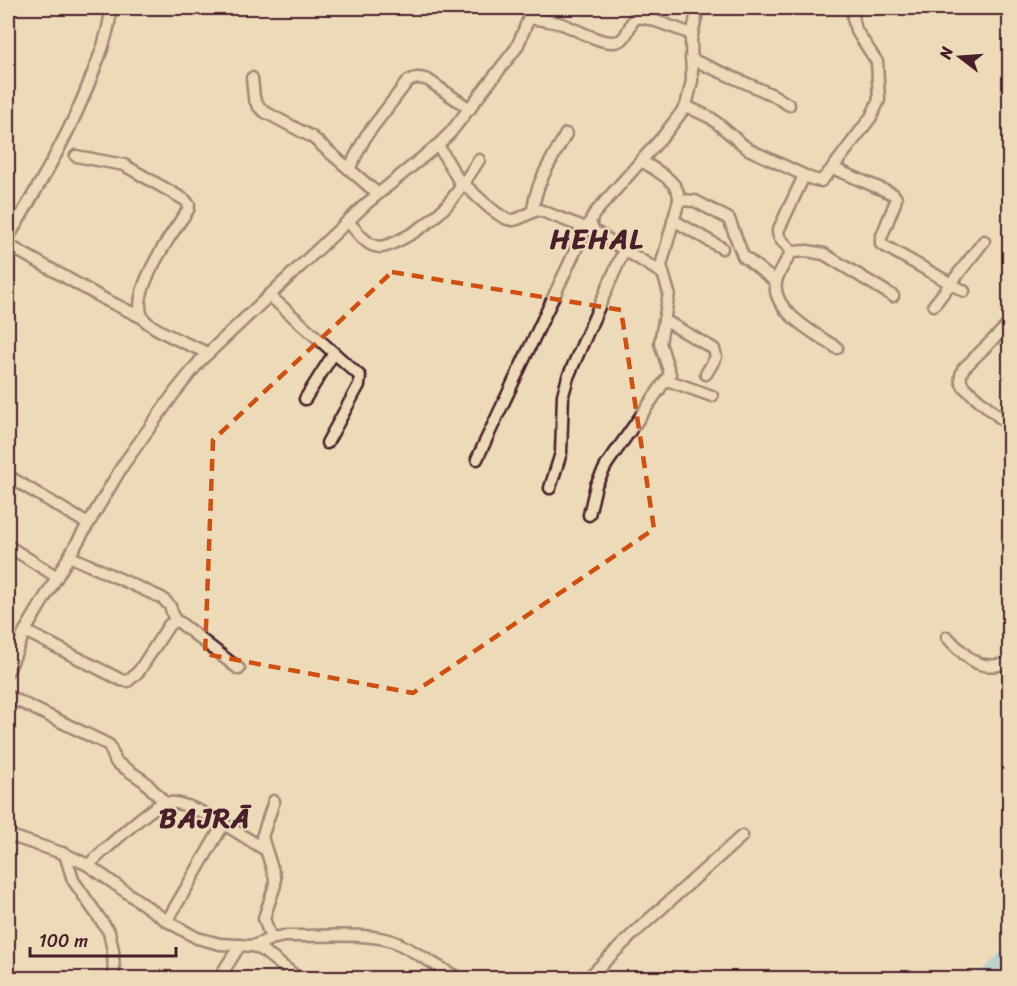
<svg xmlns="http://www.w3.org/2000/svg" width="1017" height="986" viewBox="0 0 1017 986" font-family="Sriracha,sans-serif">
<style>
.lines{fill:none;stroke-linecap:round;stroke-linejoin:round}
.river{stroke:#84c7e5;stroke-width:18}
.minor-casing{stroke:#4a1f2b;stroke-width:15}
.minor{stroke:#eddab8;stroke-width:10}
.marked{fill:none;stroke:#d05011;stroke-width:4.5;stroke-dasharray:12 8;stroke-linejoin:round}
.labels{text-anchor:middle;stroke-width:4.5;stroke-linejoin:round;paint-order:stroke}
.district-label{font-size:28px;font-weight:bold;letter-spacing:1.5px;fill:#4a1f2b;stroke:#eddab8}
</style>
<rect width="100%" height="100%" fill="#eddab8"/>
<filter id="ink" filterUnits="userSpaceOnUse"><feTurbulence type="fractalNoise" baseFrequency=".0167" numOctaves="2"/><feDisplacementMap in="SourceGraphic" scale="12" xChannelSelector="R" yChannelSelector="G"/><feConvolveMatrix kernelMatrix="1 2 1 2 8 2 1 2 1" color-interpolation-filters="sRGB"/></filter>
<g filter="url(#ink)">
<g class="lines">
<polyline class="river" points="987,978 1010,956"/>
<g class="minor-casing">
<g id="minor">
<path d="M530 18C541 20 552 21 562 24 577 29 606 48 621 40 629 35 629 23 636 17L650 19 692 34"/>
<polyline points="691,59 773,95 789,105"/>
<polyline points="252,78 254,98 258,106 265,112 312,137 378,194"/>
<polyline points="686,106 711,118 748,149 812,179 821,181 832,169 837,170 893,194 896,198 895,203 881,238 881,244 964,291"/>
<polyline points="438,145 462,186"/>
<path d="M76 156 124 165 185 200 189 205 188 210C174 230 128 293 143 318 150 329 194 347 208 353"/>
<path d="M349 169 366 136 407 82C415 77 419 77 428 80L470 109"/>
<polyline points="832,169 871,117 879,100 877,62 856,30 853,18 855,8"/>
<path d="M804 176 778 231C778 242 788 243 791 252 787 262 778 271 776 282 771 311 816 334 837 348"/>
<path d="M464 184C474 193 500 221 513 220 522 219 530 211 539 210L591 230"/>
<polyline points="679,200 695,201 729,219 743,256 776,282"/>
<path d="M533 211C535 183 553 158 566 134"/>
<polyline points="673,220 722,248"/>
<path d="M348 221C355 229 364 243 375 246 383 249 391 244 398 241 440 221 454 198 479 160"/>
<path d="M8 238C39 185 69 136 91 78 100 55 109 33 111 8"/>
<polyline points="8,245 104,299 143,318"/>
<polyline points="791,252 807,251 824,254 893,296"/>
<polyline points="662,273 594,231 590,222 594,214 665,134 686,106 692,81 691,40 698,8"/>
<polyline points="269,295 360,376 359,385 327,443"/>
<polyline points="934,305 984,241"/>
<polyline points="664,320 714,349 716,357 706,374"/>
<path d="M1010 323 963 369C960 377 959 381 965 388L1010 426"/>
<polyline points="667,380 712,396"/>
<polyline points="305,399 334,353"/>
<polyline points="477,459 586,228"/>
<polyline points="8,476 88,524"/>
<polyline points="550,488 561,453 563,395 568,377 624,250"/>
<path d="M589 515 596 485 607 464 670 374 660 343 669 293 661 266 679 200C680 181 656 171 642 161"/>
<polyline points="8,546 57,577"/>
<polyline points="69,556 162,598 170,606 175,621"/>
<polyline points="25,631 121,680 128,681 139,671 169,625 175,621 179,622 239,669"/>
<path d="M947 637C968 658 978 673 1010 662"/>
<polyline points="8,671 25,631 123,465 175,392 200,361 366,204 440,143 451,132 517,47 533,8"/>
<polyline points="8,696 109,745 116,762 144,781 165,803"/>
<polyline points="8,835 65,854 88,865 167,921 197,938 220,944 253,946 262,950 298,978"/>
<polyline points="65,854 73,880 109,932 113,950 114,978"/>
<path d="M88 865C103 852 149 807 164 803 188 797 242 836 264 849"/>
<polyline points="167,921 223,825"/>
<polyline points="271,939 264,918 275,885 275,878 262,837 274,801"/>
<path d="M253 946 271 939 284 936C315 937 370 931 397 943 418 953 438 967 458 978"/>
<polyline points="219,978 240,945"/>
<polyline points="588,978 634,933 742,836"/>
</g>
</g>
<use href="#minor" class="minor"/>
</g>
</g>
<path d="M0 0H1017V986H0ZM392 272 621 310 654 529 413 693 205 654 213 440Z" fill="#eddab8" fill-opacity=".55" fill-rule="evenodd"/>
<path class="marked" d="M392 272 621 310 654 529 413 693 205 654 213 440Z"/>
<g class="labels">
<g class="district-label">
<text x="597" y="248">HEHAL</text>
<text x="205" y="827">BAJRĀ</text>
</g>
</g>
<rect width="1017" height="986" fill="none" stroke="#eddab8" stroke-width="30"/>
<rect x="15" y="15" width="987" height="956" fill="none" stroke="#4a1f2b" stroke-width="2" filter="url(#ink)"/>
<g transform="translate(960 57) rotate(287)" stroke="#eddab8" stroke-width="4.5" paint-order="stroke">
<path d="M0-4.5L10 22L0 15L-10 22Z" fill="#4a1f2b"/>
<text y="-9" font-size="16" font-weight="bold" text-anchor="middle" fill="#4a1f2b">N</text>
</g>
<path d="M30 947v9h146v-9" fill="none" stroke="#4a1f2b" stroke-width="3"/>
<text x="39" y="947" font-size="18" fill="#4a1f2b" stroke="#eddab8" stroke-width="4.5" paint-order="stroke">100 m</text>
</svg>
